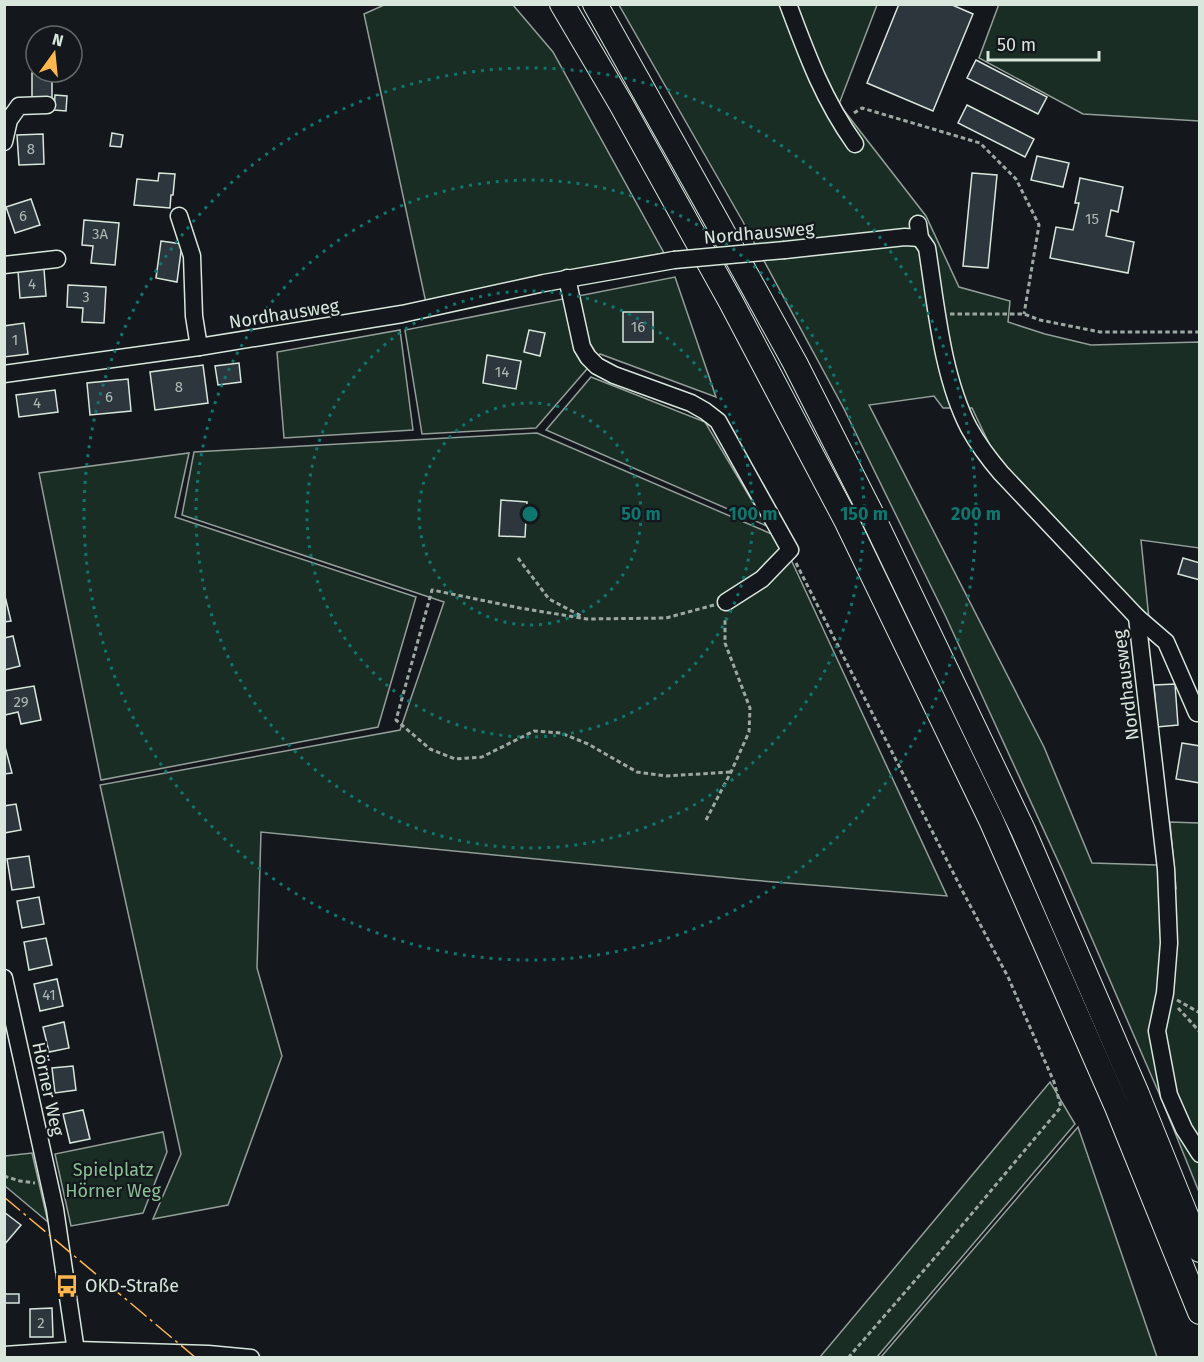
<svg xmlns="http://www.w3.org/2000/svg" width="1204" height="1362" viewBox="0 0 1204 1362" font-family="'Fira Sans',sans-serif">
<style>
.green{fill:#1a2d24;stroke:#939e99;stroke-width:1.5}
.building{fill:#2c363c;stroke:#d8e6dc;stroke-width:1.5}
.lines{fill:none;stroke-linecap:round;stroke-linejoin:round}
.minor-casing{stroke:#d8e6dc;stroke-width:19}
.highway-casing{stroke:#d8e6dc;stroke-width:26}
.path{stroke:#9da8a2;stroke-width:3;stroke-dasharray:4.5 3;stroke-linecap:butt}
.minor{stroke:#14181c;stroke-width:16}
.highway{stroke:#14181c;stroke-width:24}
.minor-bridge-casing{stroke:#d8e6dc;stroke-width:19;stroke-linecap:butt}
.minor-bridge{stroke:#14181c;stroke-width:16}
.power{stroke:#ffb74d;stroke-width:1.5;stroke-dasharray:21 4.5 3 4.5;stroke-linecap:butt}
.ring{fill:none;stroke:#0f766e;stroke-width:3;stroke-dasharray:3 6}
.labels{text-anchor:middle;stroke-width:4.5;stroke-linejoin:round;paint-order:stroke}
.number-label{font-size:15px;fill:#adbab4}
.street-label{font-size:18px;fill:#d8e6dc;stroke:#14181c}
.park-label{font-size:18px;fill:#8ac095;stroke:#14181c}
.poi-label{font-size:18px;fill:#d8e6dc;stroke:#14181c;text-anchor:start}
.centre{fill:#0f766e;stroke:#14181c;stroke-width:3}
.ring-label{font-size:18px;text-anchor:middle;font-weight:bold;fill:#0f766e;stroke:#14181c;stroke-width:4.5;stroke-linejoin:round;paint-order:stroke}
</style>
<rect width="100%" height="100%" fill="#14181c"/>
<g class="green">
<polygon points="999,4 1199,5 1199,121 1083,114 979,58"/>
<polygon points="384,5 513,5 553,52 664,253 426,303 364,14"/>
<polygon points="619,5 877,5 839,104 926,216 959,287 1010,301 1008,322 1045,334 1091,345 1199,342 1199,548 1141,540 1149,619 995,456 972,408 943,408 934,396 869,405 1044,747 1092,863 1157,865 1176,888 1170,822 1199,823 1199,1192 1161,1098 1063,872 945,615 844,409 742,220"/>
<polygon points="675,277 716,397 600,354 536,428 422,434 405,330"/>
<polygon points="400,330 413,430 284,438 277,352"/>
<polygon points="591,377 705,422 767,526 546,430"/>
<polygon points="537,433 781,538 947,896 751,880 261,832 257,968 282,1056 228,1205 153,1219 181,1154 100,785 400,730 444,602 182,515 194,452"/>
<polygon points="189,453 175,517 416,597 378,727 101,780 39,473"/>
<polygon points="1050,1082 1075,1124 877,1357 820,1357"/>
<polygon points="1078,1127 1157,1357 881,1357"/>
<polygon points="163,1132 167,1152 143,1213 71,1226 55,1154"/>
<polygon points="32,1153 48,1222 5,1186 5,1156"/>
</g>
<g class="building">
<polygon points="899,4 950,4 973,14 933,111 867,83"/>
<polygon points="976,60 1047,97 1038,114 967,78"/>
<polygon points="32,73 52,73 52,98 32,97"/>
<polygon points="55,95 67,96 66,111 54,110"/>
<polygon points="967,105 1034,139 1025,157 958,123"/>
<polygon points="112,133 123,135 121,147 110,146"/>
<polygon points="43,134 44,164 19,165 17,135"/>
<polygon points="1037,156 1069,163 1063,187 1031,180"/>
<polygon points="159,173 175,174 173,195 171,195 170,208 134,205 137,179 158,181"/>
<polygon points="972,173 997,175 988,268 963,266"/>
<polygon points="1080,178 1123,187 1118,212 1111,210 1106,236 1134,242 1128,273 1050,258 1056,227 1073,230 1079,203 1075,203"/>
<polygon points="31,199 40,225 15,233 6,207"/>
<polygon points="84,220 119,223 115,265 91,263 93,246 82,245"/>
<polygon points="161,241 182,244 177,282 156,278"/>
<polygon points="44,269 46,296 20,298 18,271"/>
<polygon points="68,285 106,287 104,323 82,322 83,308 67,307"/>
<rect x="623" y="312" width="30" height="30"/>
<polygon points="24,323 28,354 4,357 4,326"/>
<polygon points="529,330 545,333 540,356 524,352"/>
<polygon points="487,355 521,361 516,389 483,383"/>
<polygon points="239,363 241,382 218,385 215,366"/>
<polygon points="203,365 208,403 155,410 150,372"/>
<polygon points="128,379 131,411 90,415 87,383"/>
<polygon points="55,390 58,412 19,417 16,395"/>
<polygon points="501,500 527,502 525,537 499,536"/>
<polygon points="1183,558 1200,563 1200,580 1178,574"/>
<polygon points="4,592 11,621 4,622"/>
<polygon points="13,636 20,666 4,670 4,638"/>
<polygon points="1175,684 1178,725 1157,727 1154,685"/>
<polygon points="34,686 41,720 21,724 18,712 5,715 4,691"/>
<polygon points="4,743 12,773 4,774"/>
<polygon points="1182,743 1200,746 1200,783 1176,779"/>
<polygon points="16,804 21,830 4,833 4,806"/>
<polygon points="29,856 34,887 12,890 7,859"/>
<polygon points="39,897 44,924 22,928 17,901"/>
<polygon points="46,938 52,965 29,970 24,942"/>
<polygon points="57,979 63,1006 40,1011 34,984"/>
<polygon points="64,1022 69,1048 49,1052 43,1027"/>
<polygon points="73,1066 76,1090 55,1093 52,1068"/>
<polygon points="83,1110 90,1139 70,1143 63,1114"/>
<polygon points="4,1212 21,1225 4,1245"/>
<rect x="4" y="1294" width="15" height="9"/>
<polygon points="52,1308 53,1337 30,1337 30,1309"/>
</g>
<g class="lines">
<g class="minor-casing">
<g id="minor">
<path d="M788 4C807 55 823 99 855 144"/>
<polyline points="4,142 9,120 19,106 47,105"/>
<polyline points="179,216 192,256 194,316 199,347"/>
<path d="M918 224 920 238 927 248C936 305 942 376 969 428 978 444 989 459 1001 473L1137 617 1166 642 1197 713"/>
<polyline points="785,250 905,237 920,238"/>
<polyline points="4,265 57,259"/>
<polyline points="567,278 582,347 588,357 597,366 614,375 691,403 705,411 718,421 790,550 762,579 726,602"/>
<polyline points="4,374 199,347 402,314 544,283 674,260"/>
<polyline points="1137,617 1166,869 1169,943 1165,993 1157,1031 1169,1095 1184,1129 1200,1154"/>
<polyline points="4,978 55,1209 77,1358"/>
<polyline points="4,1355 77,1350 208,1354 251,1358"/>
</g>
</g>
<g class="highway-casing">
<g id="highway">
<polyline points="562,4 621,104 731,302 847,522 991,820 1117,1107 1200,1312"/>
<polyline points="595,4 715,218 795,363 871,513 1023,830 1137,1094 1200,1250"/>
</g>
</g>
<g class="path">
<polyline points="854,113 862,108 980,143 1016,179 1039,225 1024,314"/>
<polyline points="950,314 1024,314 1040,320 1100,332 1200,332"/>
<polyline points="518,558 549,599 583,617"/>
<polyline points="796,563 963,892 1008,977 1054,1082 1061,1107 938,1254 848,1358"/>
<polyline points="714,605 666,618 587,619 520,608 432,590 396,720 430,749 455,759 482,757 534,731 561,733 588,744 637,772 666,776 731,772"/>
<polyline points="706,820 731,772 749,732 750,708 725,643 725,617"/>
<polyline points="1177,1000 1200,1013"/>
<polyline points="1178,1008 1200,1032"/>
<polyline points="4,1176 20,1181 35,1183"/>
</g>
<use href="#minor" class="minor"/>
<use href="#highway" class="highway"/>
<g class="minor-bridge-casing">
<polyline id="minor-bridge" points="674,260 785,250"/>
</g>
<use href="#minor-bridge" class="minor-bridge"/>
<polyline class="power" points="4,1197 196,1358"/>
</g>
<g class="ring">
<circle cx="530" cy="514" r="111"/>
<circle cx="530" cy="514" r="223"/>
<circle cx="530" cy="514" r="334"/>
<circle cx="530" cy="514" r="446"/>
</g>
<defs>
<g id="bus-bare" transform="scale(1.8)"><path d="M-5-6H5V4H4V6H2V4H-2V6H-4V4H-5ZM-3.5-4V0h7V-4ZM-3.5 1.2v1.5H-2V1.2ZM2 1.2v1.5H3.5V1.2Z" fill="#ffb74d" stroke="#14181c" stroke-width="2.5" paint-order="stroke"/></g>
</defs>
<g fill-rule="evenodd">
<use href="#bus-bare" x="67" y="1286"/>
</g>
<g class="labels">
<g class="number-label">
<text x="31" y="154">8</text>
<text x="23" y="221">6</text>
<text x="1092" y="224">15</text>
<text x="100" y="239">3A</text>
<text x="32" y="289">4</text>
<text x="86" y="302">3</text>
<text x="638" y="332">16</text>
<text x="15" y="345">1</text>
<text x="502" y="377">14</text>
<text x="179" y="392">8</text>
<text x="109" y="402">6</text>
<text x="37" y="408">4</text>
<text x="21" y="707">29</text>
<text x="49" y="1000">41</text>
<text x="41" y="1328">2</text>
</g>
<g class="street-label">
<text transform="translate(759 233) rotate(-5)" y="6">Nordhausweg</text>
<text transform="translate(284 314) rotate(-9)" y="6">Nordhausweg</text>
<text transform="translate(1126 685) rotate(-97)" y="6">Nordhausweg</text>
<text transform="translate(48 1089) rotate(78)" y="6">Hörner Weg</text>
</g>
<g class="park-label">
<text x="113" y="1176">Spielplatz<tspan x="113" dy="21">Hörner Weg</tspan></text>
</g>
<g class="poi-label">
<text x="85" y="1292">OKD-Straße</text>
</g>
</g>
<circle cx="530" cy="514" r="9" class="centre"/>
<g class="ring-label">
<text x="641" y="520">50 m</text>
<text x="753" y="520">100 m</text>
<text x="864" y="520">150 m</text>
<text x="976" y="520">200 m</text>
</g>
<rect width="1204" height="1362" fill="none" stroke="#d8e6dc" stroke-width="12"/>
<g transform="translate(54 54) rotate(15)"><circle r="28" fill="#14181c" stroke="#626a69" stroke-width="1.5"/>
<path d="M0-4.5L10 22L0 15L-10 22Z" fill="#ffb74d"/>
<text y="-9" font-size="16" font-weight="bold" text-anchor="middle" fill="#d8e6dc">N</text>
</g>
<path d="M988 51v9h111v-9" fill="none" stroke="#d8e6dc" stroke-width="3"/>
<text x="997" y="51" font-size="18" fill="#d8e6dc" stroke="#14181c" stroke-width="4.5" paint-order="stroke">50 m</text>
</svg>
